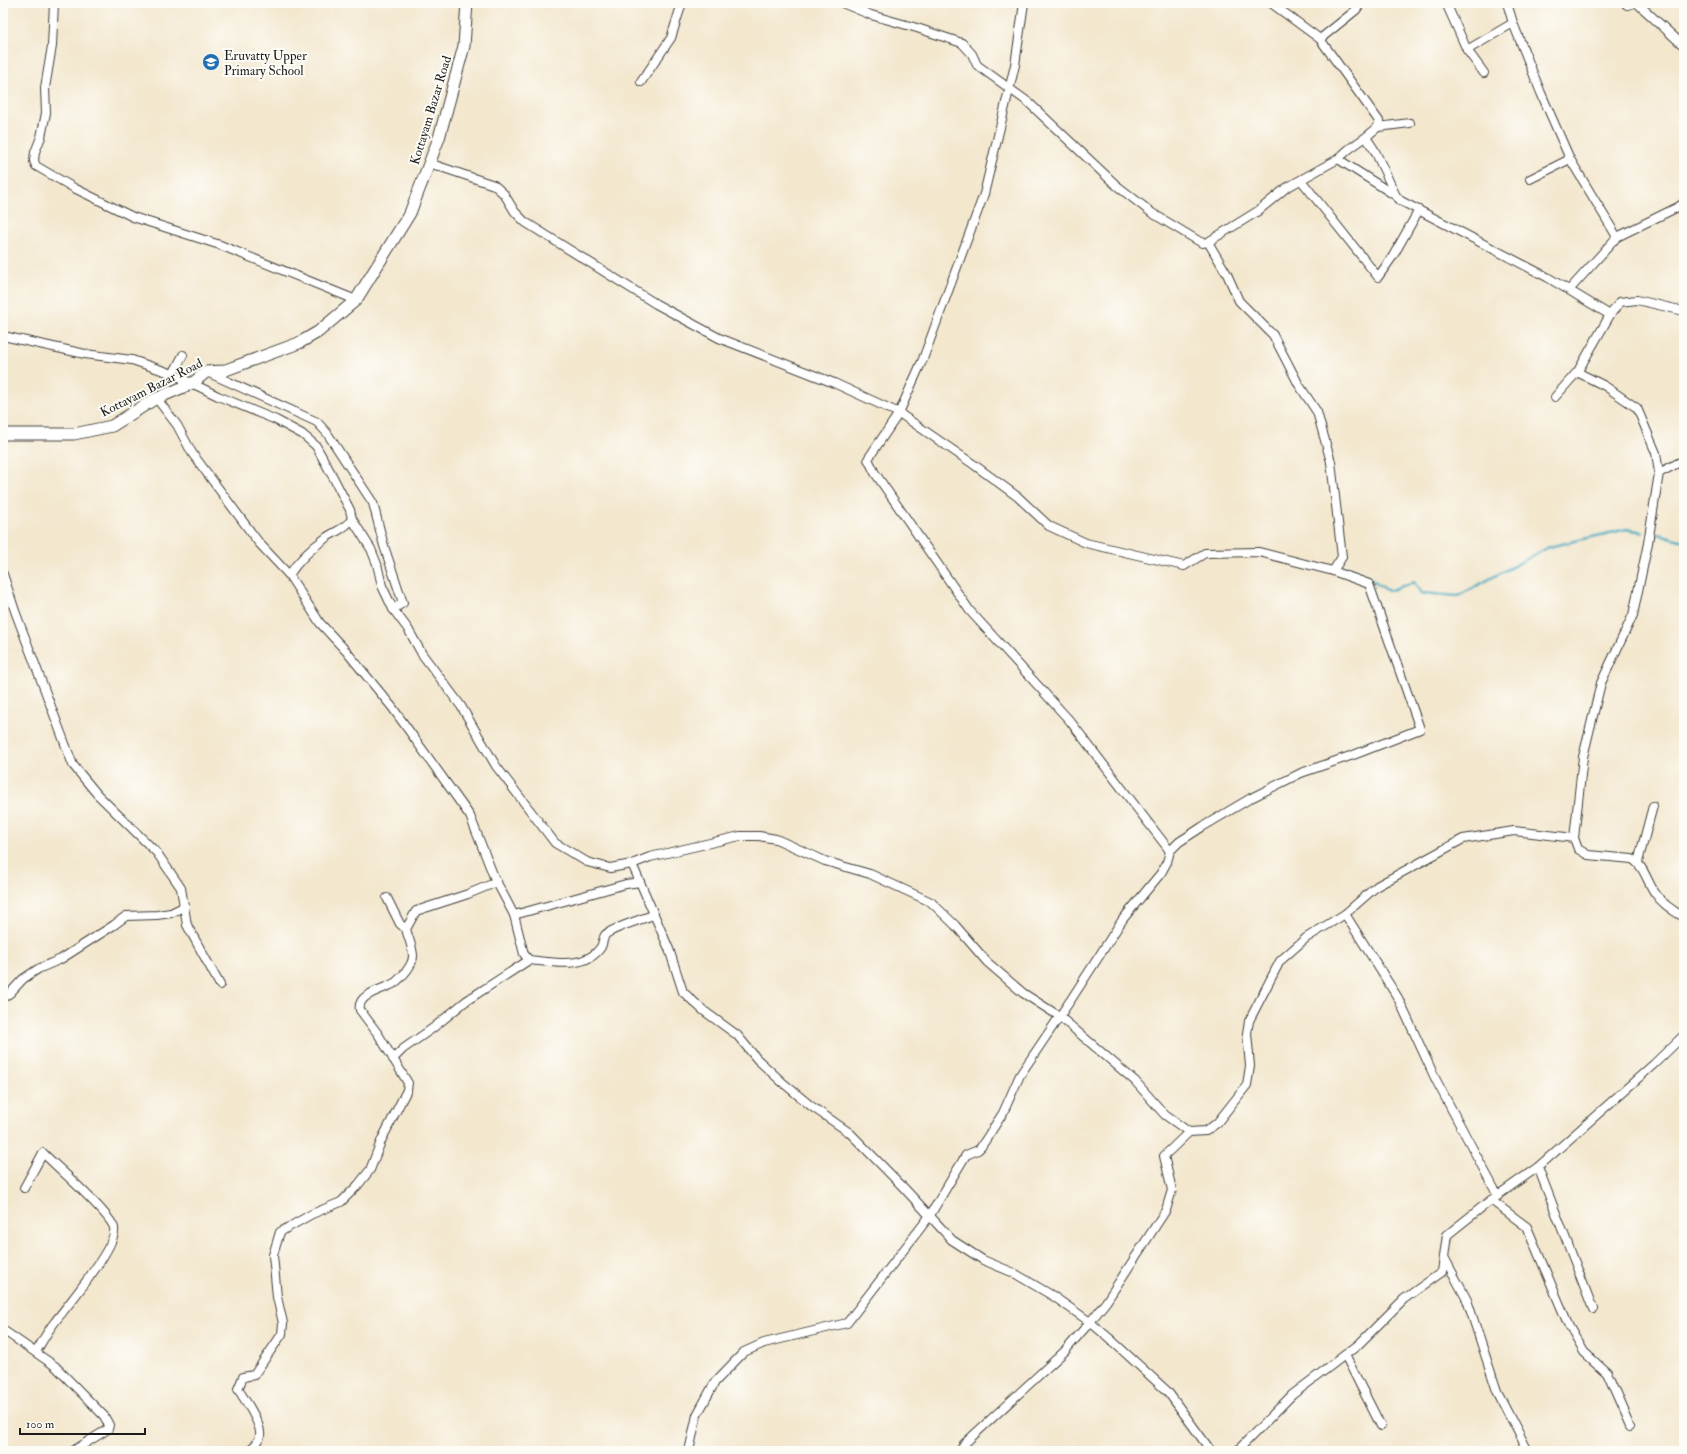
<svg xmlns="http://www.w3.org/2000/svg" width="1687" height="1454" viewBox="0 0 1687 1454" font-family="'IM FELL Double Pica',serif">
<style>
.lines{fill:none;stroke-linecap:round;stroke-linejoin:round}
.stream{stroke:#40a9c0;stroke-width:2.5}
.minor-casing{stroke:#3c3a37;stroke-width:10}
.secondary-casing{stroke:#3c3a37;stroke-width:13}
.minor{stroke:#fff;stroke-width:8}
.secondary{stroke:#fff;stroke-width:11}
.labels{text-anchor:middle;stroke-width:4;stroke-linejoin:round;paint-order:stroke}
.poi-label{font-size:13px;fill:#1c1c1c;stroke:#fdfcf7;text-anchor:start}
.street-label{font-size:13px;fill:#1c1c1c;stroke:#fdfcf7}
</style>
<rect width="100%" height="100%" fill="#fdfcf7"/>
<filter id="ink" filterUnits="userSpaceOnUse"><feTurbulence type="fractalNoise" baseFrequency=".025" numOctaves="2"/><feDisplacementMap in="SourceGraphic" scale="8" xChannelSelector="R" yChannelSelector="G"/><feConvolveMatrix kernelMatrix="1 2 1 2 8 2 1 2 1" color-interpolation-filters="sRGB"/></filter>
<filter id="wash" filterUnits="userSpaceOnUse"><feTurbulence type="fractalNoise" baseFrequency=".012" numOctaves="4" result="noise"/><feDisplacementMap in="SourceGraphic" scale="16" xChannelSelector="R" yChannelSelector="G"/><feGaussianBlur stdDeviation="0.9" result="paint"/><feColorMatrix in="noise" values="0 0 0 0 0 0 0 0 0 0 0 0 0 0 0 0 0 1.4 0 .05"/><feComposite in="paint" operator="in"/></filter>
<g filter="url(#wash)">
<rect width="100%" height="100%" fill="#f3e7ce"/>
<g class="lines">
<g class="stream">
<polyline points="1658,534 1684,541"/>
<polyline points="1344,567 1367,576 1388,591 1414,582 1421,593 1458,596 1549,547 1627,529 1643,532"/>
</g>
</g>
</g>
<g filter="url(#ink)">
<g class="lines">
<g class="minor-casing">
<g id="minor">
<polyline points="54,3 52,46 45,88 46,113 41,137 35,152 34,161 36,166 74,188 133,217 220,245 356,300"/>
<polyline points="842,3 871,15 917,28 962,43 972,54 977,65 1028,102 1116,185 1152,213 1202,243 1208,242 1227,274 1239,301 1273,335 1299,385 1317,412 1331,462 1342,557 1333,571 1369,584 1420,729 1356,754 1301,773 1251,798 1202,827 1179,842 1170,851"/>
<polyline points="1271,3 1320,39 1379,121 1378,127 1366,137 1375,151 1396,196 1401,201 1547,277 1610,315 1578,371 1581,374 1605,386 1637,408 1656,453 1659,473"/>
<polyline points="1446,3 1467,50"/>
<polyline points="1625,3 1627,5 1635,3"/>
<polyline points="1637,3 1684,46"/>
<polyline points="1513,23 1541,93 1570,159 1530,179"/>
<polyline points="1320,39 1356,10 1361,3"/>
<polyline points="1484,73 1467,50 1513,23 1507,3"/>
<polyline points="641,82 671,38 682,3"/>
<polyline points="1378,127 1410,123"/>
<polyline points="1338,159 1396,196"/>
<polyline points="1570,159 1617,237 1570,289"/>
<polyline points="429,163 494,185 504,194 515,212 525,222 656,304 719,338 834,383 899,413 973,464 1018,497 1049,526 1086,543 1184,566 1205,553 1259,552 1333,571"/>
<polyline points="1301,180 1378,277 1393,256 1419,210"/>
<polyline points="1617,237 1678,207 1684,203"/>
<polyline points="1208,242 1258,211 1286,188 1338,159 1349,149 1366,137"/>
<polyline points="1610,315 1620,302 1637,300 1684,311"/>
<polyline points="3,336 85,354 132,360 173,374 218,396 276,420 302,434 308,439 316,446 332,475 350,510 352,519 371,549 377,564 382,586 393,609 408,629 422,654 461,706 496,766 555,843 587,862 610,868 632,864 650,857 740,836 759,836 776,839 825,861 870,874 931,902 955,925 987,962 1023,993 1059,1016 1135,1081 1165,1115 1189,1132 1206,1131 1217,1123 1247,1085 1250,1066 1247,1033 1249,1021 1280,961 1306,938 1345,914 1377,886 1463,839 1514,831 1574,838"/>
<polyline points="207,372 317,422 327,433 373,503 384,546 403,603 393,609"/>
<polyline points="173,374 183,355"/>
<polyline points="1555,397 1578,371"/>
<polyline points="157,399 177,425 192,453 259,543 289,575"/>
<path d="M1684 460 1659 473 1648 543 1633 615 1601 683 1583 757 1574 838 1578 849 1588 855 1632 859C1644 865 1647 882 1655 893 1662 904 1673 911 1684 917"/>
<path d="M352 519C345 529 336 531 327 537 313 547 298 561 289 575L320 623 346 651 392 707 470 816 494 877 514 915 626 884 640 882 669 949 683 992 704 1011 737 1035 757 1059 782 1082 811 1106 850 1133 904 1188 952 1240 983 1260 1014 1273 1053 1296 1090 1322 1109 1338 1168 1392 1211 1451"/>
<polyline points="3,574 15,611 73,765 97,794 157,853 181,888 187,925 220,985"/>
<polyline points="1638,862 1653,806"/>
<polyline points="632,864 640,882"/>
<polyline points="387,898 400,924 406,929"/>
<polyline points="1345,914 1398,998 1436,1080 1498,1196"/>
<path d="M514 915 524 954 529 960C552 962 586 970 601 947 603 943 603 938 605 935 612 928 643 919 653 915"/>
<polyline points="3,998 10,993 23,979 38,969 61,959 114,925 126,916 157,915 171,913 185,906"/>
<polyline points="393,1059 403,1049 433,1028 466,1001 529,960"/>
<polyline points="1538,1167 1593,1309"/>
<path d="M24 1188 43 1153C56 1166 111 1214 114 1228 118 1246 66 1307 54 1323 47 1332 42 1342 36 1352"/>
<polyline points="1491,1200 1527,1227 1568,1324 1584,1352 1607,1373 1630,1425"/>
<polyline points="1444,1257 1467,1300 1497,1391 1528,1451"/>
<polyline points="3,1330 55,1366 104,1416 109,1425 108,1429 73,1451"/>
<polyline points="1345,1355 1381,1426"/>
<path d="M248 1451C253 1447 259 1443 260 1436 262 1424 245 1400 238 1389L243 1377 254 1375 282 1334 283 1323 277 1297 273 1255 280 1232 312 1214 341 1202 358 1185 370 1170 382 1139 407 1090 408 1083 378 1034 360 1010C356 993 387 989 396 982 403 976 413 965 413 956 413 948 408 937 406 929L416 911 468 894 497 882"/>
<polyline points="689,1451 697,1415 715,1382 744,1352 764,1343 847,1323 929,1217 966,1155 978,1150 981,1147 1003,1113 1020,1075 1072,998 1123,919 1161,873 1167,862 1170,851 1070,721 970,611 875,473 868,459 899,413 923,359 984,194 1015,65 1024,3"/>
<polyline points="960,1451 964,1444 1065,1351 1090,1322 1106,1302 1166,1210 1172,1190 1164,1156 1189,1132"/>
<polyline points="1237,1451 1292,1395 1358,1345 1404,1299 1442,1272 1447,1235 1491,1200 1538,1167 1654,1064 1684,1035"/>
</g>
</g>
<g class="secondary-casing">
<polyline id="secondary" points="3,434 74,434 112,426 153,400 193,383 206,372 223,371 299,343 318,332 356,300 410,213 439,138 464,46 467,3"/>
</g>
<use href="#minor" class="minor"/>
<use href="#secondary" class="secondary"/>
</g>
</g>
<defs>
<g id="school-disc" transform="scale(0.9)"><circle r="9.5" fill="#1f6fb2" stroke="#fdfcf7"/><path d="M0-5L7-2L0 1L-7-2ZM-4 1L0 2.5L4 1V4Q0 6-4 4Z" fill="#fff"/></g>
</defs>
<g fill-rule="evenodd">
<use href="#school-disc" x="211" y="62"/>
</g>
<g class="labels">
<g class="poi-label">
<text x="224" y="60">Eruvatty Upper<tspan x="224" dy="15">Primary School</tspan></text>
</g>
<g class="street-label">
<text transform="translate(430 110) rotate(-73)" y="5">Kottayam Bazar Road</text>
<text transform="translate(151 387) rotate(-27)" y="5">Kottayam Bazar Road</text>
</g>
</g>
<rect width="1687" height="1454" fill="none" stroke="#fdfcf7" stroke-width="16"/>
<path d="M20 1428v6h125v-6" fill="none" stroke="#1c1c1c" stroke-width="2"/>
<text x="26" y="1428" font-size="12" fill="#1c1c1c" stroke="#fdfcf7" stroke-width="3" paint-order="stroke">100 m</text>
</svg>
